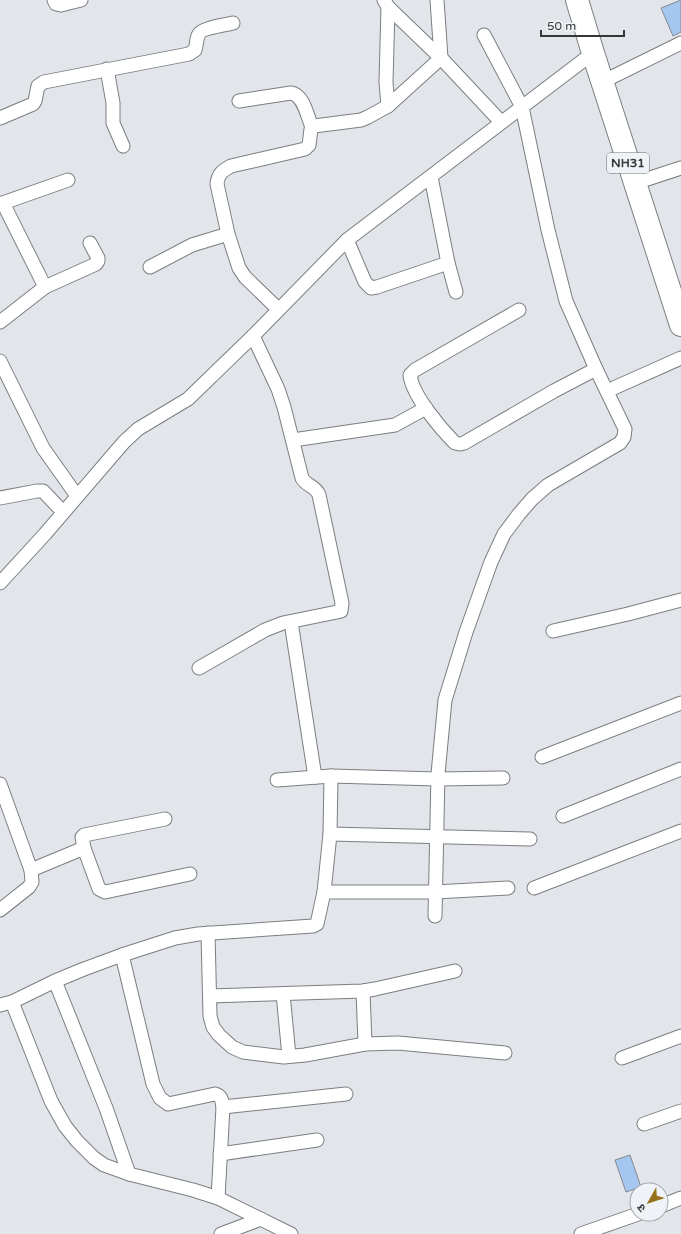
<svg xmlns="http://www.w3.org/2000/svg" width="681" height="1234" viewBox="0 0 681 1234" font-family="'Varela Round','Noto Sans Devanagari',sans-serif">
<style>
.building{fill:#a5c6f1;stroke:#86898d}
.lines{fill:none;stroke-linecap:round;stroke-linejoin:round}
.street-casing{stroke:#7b7e81;stroke-width:15}
.highway-casing{stroke:#7b7e81;stroke-width:24}
.street{stroke:#fff;stroke-width:13}
.highway{stroke:#fff;stroke-width:22}
.labels{text-anchor:middle;stroke-width:4;stroke-linejoin:round;paint-order:stroke}
.shield{fill:#eff3f7;stroke:#6d6f71;stroke-width:1}
.shield-label{font-size:12px;font-weight:bold;fill:#353637}
</style>
<rect width="100%" height="100%" fill="#e2e5e9"/>
<g class="building">
<polygon points="681,0 681,32 673,36 661,8"/>
<polygon points="630,1155 641,1187 626,1192 615,1160"/>
</g>
<g class="lines">
<g class="street-casing">
<g id="street">
<polyline points="54,0 56,4 61,5 81,0"/>
<polyline points="384,0 388,7 441,58 501,122"/>
<polyline points="107,69 113,103 113,123 123,146"/>
<polyline points="602,82 681,43"/>
<path d="M239 101 291 93C304 95 307 116 312 127"/>
<polyline points="388,106 386,82 388,7"/>
<path d="M0 118 33 104 35 101 38 86 44 82 189 54 195 50C197 45 196 38 199 34 202 28 226 25 233 23"/>
<polyline points="431,177 448,263 456,292"/>
<polyline points="635,183 681,168"/>
<polyline points="3,203 45,287"/>
<polyline points="0,204 68,180"/>
<polyline points="347,240 365,282 371,288 377,287 448,263"/>
<polyline points="150,267 192,245 228,234"/>
<path d="M278 309 245 277 239 268 228 234 217 184C218 174 222 171 231 166L305 149 309 145 311 129 314 126 361 120 368 117 388 106 441 58 437 0"/>
<path d="M519 310 415 370 410 375C412 395 441 429 455 443L460 444 464 443 554 391 596 369"/>
<polyline points="0,322 45,287 96,264 98,261 98,258 90,243"/>
<polyline points="0,361 43,448 77,496"/>
<polyline points="607,391 681,358"/>
<polyline points="293,440 395,425 426,408"/>
<polyline points="0,498 37,491 43,491 63,512"/>
<polyline points="0,583 45,534 124,442 138,429 188,399 253,336 347,240 593,53"/>
<polyline points="291,622 315,777"/>
<polyline points="553,631 628,614 681,600"/>
<path d="M199 668 265 630 283 623 337 612 341 611 342 603 319 495C316 486 306 486 302 478L284 407 278 389 253 336"/>
<polyline points="542,757 681,703"/>
<polyline points="277,780 331,776 437,779 503,778"/>
<polyline points="563,816 681,769"/>
<polyline points="165,819 84,835 82,837 84,848 99,889 105,892 190,874"/>
<polyline points="330,834 530,839"/>
<polyline points="31,870 84,848"/>
<polyline points="534,888 681,831"/>
<polyline points="324,892 435,892 508,888"/>
<polyline points="0,910 29,887 32,882 31,870 0,784"/>
<polyline points="435,916 438,774 445,700 466,632 491,562 504,534 519,514 532,499 548,485 620,443 624,437 625,429 596,369 566,301 548,230 522,107 484,35"/>
<polyline points="208,933 210,1016 213,1027 219,1035 232,1047 243,1052 284,1057 305,1055 365,1044 398,1043 505,1053"/>
<path d="M122 955 153 1084 160 1098 168 1104 215 1094C222 1096 222 1101 223 1107L218 1198"/>
<polyline points="55,981 106,1108 129,1174"/>
<polyline points="363,991 365,1044"/>
<polyline points="283,994 289,1056"/>
<polyline points="210,996 363,991 375,989 455,971"/>
<polyline points="12,1002 51,1101 65,1126 77,1141 94,1158 104,1165 129,1174 193,1190 218,1198 291,1234"/>
<polyline points="0,1005 12,1002 55,981 84,969 122,955 175,938 198,934 313,926 317,924 324,892 330,834 331,776"/>
<polyline points="622,1058 681,1036"/>
<polyline points="223,1107 346,1094"/>
<polyline points="644,1124 681,1111"/>
<polyline points="220,1154 317,1140"/>
<polyline points="661,1206 681,1198"/>
<polyline points="221,1234 261,1219"/>
<polyline points="581,1234 638,1214"/>
</g>
</g>
<g class="highway-casing">
<polyline id="highway" points="577,0 593,53 681,325"/>
</g>
<use href="#street" class="street"/>
<use href="#highway" class="highway"/>
</g>
<g class="labels">
<rect class="shield" x="607" y="153" width="42" height="20" rx="3"/>
<g class="shield-label">
<text x="628" y="167">NH31</text>
</g>
</g>
<g transform="translate(649 1202) rotate(231)"><circle r="19" fill="#eff3f7" stroke="#a5a7aa"/>
<path d="M0-3L7 15L0 10L-7 15Z" fill="#97721c"/>
<text y="-6" font-size="11" font-weight="bold" text-anchor="middle" fill="#353637">उ</text>
</g>
<path d="M541 30v6h83v-6" fill="none" stroke="#353637" stroke-width="2"/>
<text x="547" y="30" font-size="12" fill="#353637" stroke="#eff3f7" stroke-width="3" paint-order="stroke">50 m</text>
</svg>
